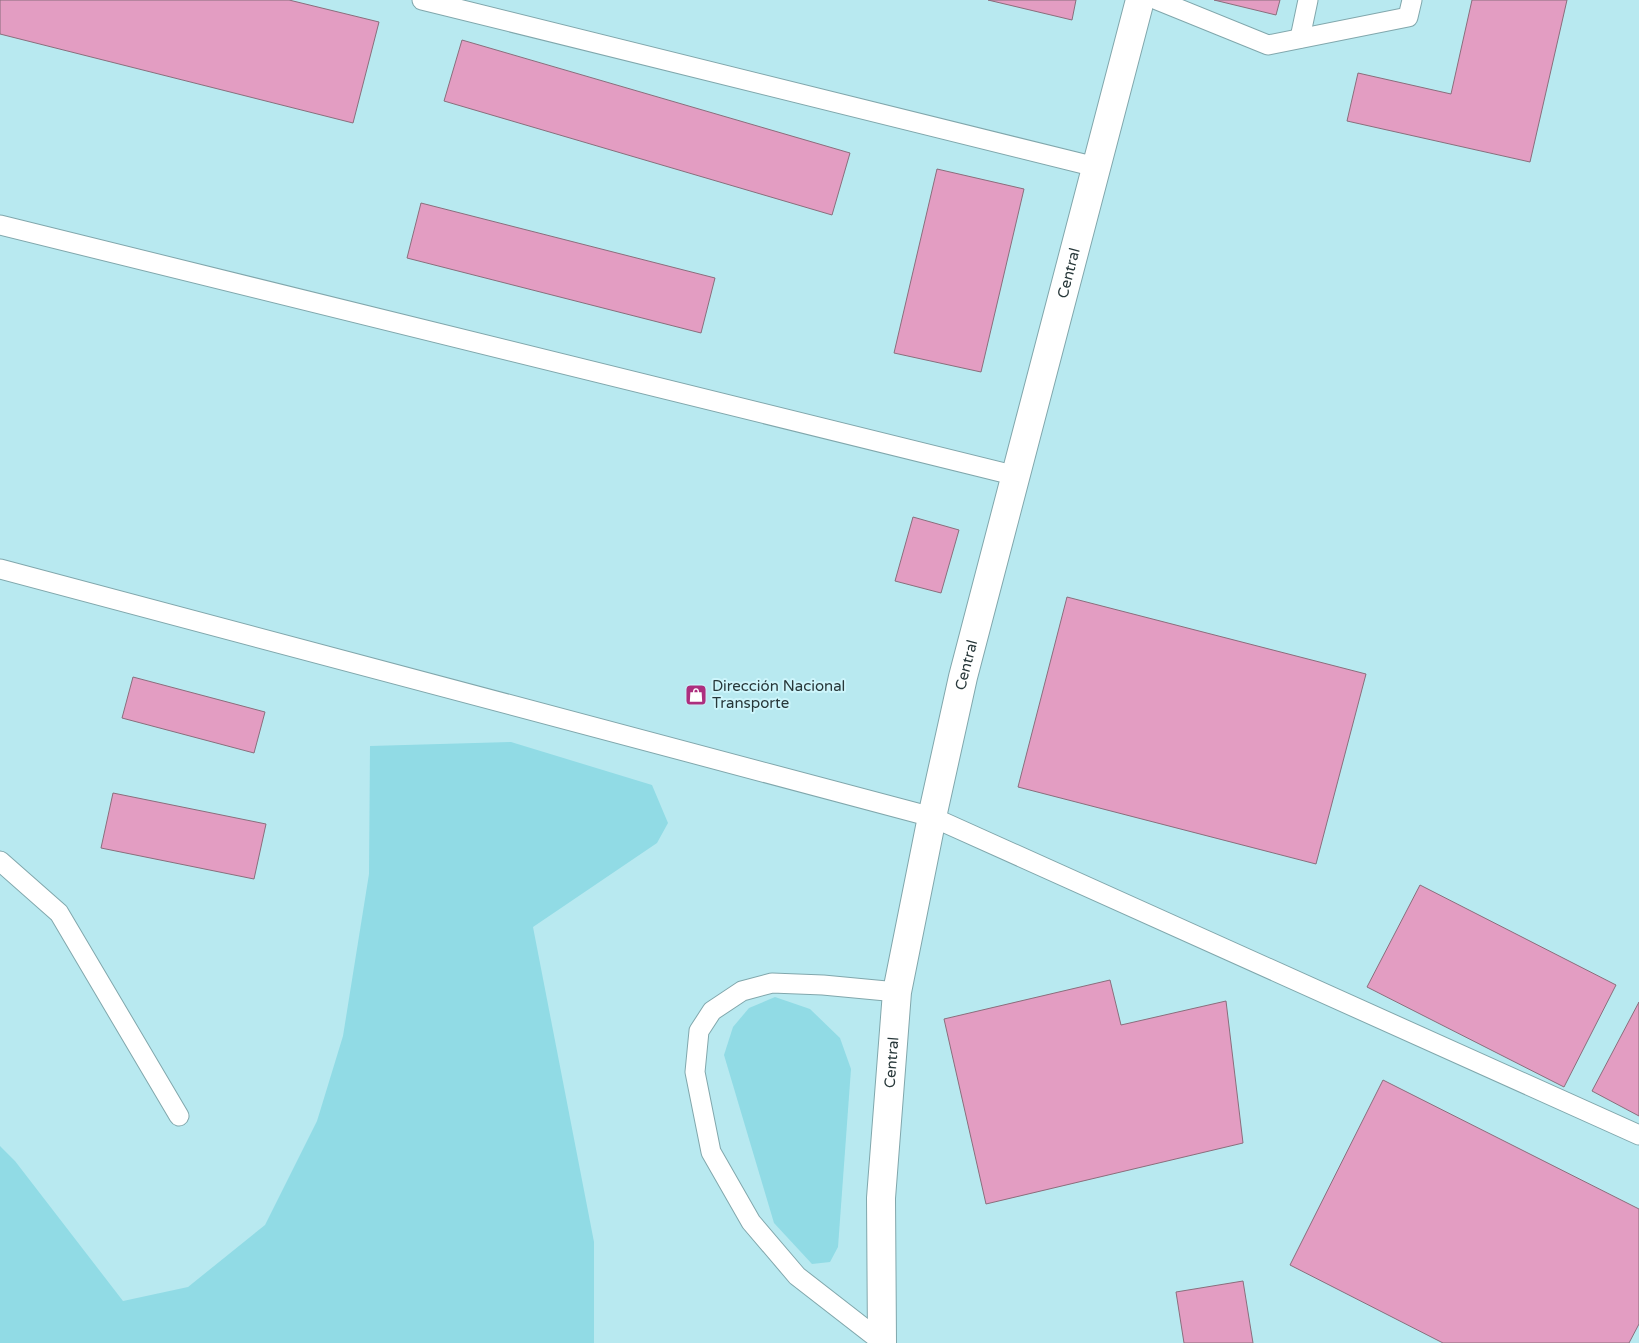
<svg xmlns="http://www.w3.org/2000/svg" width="1639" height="1343" viewBox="0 0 1639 1343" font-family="'Varela Round',sans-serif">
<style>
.built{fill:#b8e9f0}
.green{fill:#91dbe5}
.building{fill:#e39dc2;stroke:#8a6e7c}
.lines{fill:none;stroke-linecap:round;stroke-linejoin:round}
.service-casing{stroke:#81a7ac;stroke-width:21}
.minor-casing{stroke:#81a7ac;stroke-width:30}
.service{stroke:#fff;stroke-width:19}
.minor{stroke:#fff;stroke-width:28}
.labels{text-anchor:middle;stroke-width:4;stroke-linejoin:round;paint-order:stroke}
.street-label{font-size:15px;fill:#28383a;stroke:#cdf5fb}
.poi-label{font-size:15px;fill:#28383a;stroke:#cdf5fb;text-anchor:start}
</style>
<rect width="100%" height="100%" fill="#cdf5fb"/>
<rect class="built" x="0" y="0" width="1639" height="1343"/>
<g class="green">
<polygon points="511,742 652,785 668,823 657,843 533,927 594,1242 594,1343 0,1343 0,1146 15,1161 123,1301 188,1287 265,1225 317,1121 343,1036 369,874 370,746"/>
<polygon points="775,997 810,1009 840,1038 851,1069 838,1247 830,1262 812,1264 774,1223 724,1055 733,1027 749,1008"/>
</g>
<g class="building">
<polygon points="0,0 289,0 379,22 353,123 0,34"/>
<polygon points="988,0 1076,0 1072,20"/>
<polygon points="1214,0 1280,0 1276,15"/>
<polygon points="1472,0 1567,0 1530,162 1347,121 1358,73 1451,94"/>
<polygon points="462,40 850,153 832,215 444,101"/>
<polygon points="937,169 1024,189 981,372 894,353"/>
<polygon points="421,203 715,278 701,333 407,258"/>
<polygon points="913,517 959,530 941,593 895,581"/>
<polygon points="1067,597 1366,674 1316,864 1018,787"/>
<polygon points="133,677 265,712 254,753 122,718"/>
<polygon points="113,793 266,824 254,879 101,848"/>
<polygon points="1420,885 1616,985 1564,1087 1367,987"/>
<polygon points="1110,980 1121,1025 1226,1001 1243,1143 986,1204 944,1019"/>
<polygon points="1639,1002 1639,1116 1592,1091"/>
<polygon points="1383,1080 1639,1209 1639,1324 1629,1343 1443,1343 1290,1265"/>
<polygon points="1243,1281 1253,1343 1184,1343 1176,1292"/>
</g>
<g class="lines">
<g class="service-casing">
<g id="service">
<polyline points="422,0 1096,167"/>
<polyline points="1157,0 1268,45 1408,17 1412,0"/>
<polyline points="1300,38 1308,0"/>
<polyline points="0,225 1017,476"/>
<polyline points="0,569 932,817 1639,1135"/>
<polyline points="0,861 59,913 179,1116"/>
<polyline points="882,1342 797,1276 751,1222 711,1152 695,1072 699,1031 712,1011 742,991 772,983 823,985 897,992"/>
</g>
</g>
<g class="minor-casing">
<g id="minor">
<path id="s1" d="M882 1343 881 1198 897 992 932 817 963 677 1140 0"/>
</g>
</g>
<use href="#service" class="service"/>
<use href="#minor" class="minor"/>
</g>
<defs>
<g id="shop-square" transform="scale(1.125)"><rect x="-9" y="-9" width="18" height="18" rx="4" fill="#ad2e7e" stroke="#cdf5fb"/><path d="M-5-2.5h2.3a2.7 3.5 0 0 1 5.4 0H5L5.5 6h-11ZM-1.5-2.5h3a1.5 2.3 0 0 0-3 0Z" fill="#fff"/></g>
</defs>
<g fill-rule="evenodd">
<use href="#shop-square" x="696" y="695"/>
</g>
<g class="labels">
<g class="street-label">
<text dy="5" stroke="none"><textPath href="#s1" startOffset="1091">Central</textPath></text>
<text dy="5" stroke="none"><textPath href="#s1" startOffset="686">Central</textPath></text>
<text dy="5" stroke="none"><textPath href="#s1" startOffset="281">Central</textPath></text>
</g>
<g class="poi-label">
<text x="712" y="691">Dirección Nacional<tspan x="712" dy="17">Transporte</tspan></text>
</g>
</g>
</svg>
